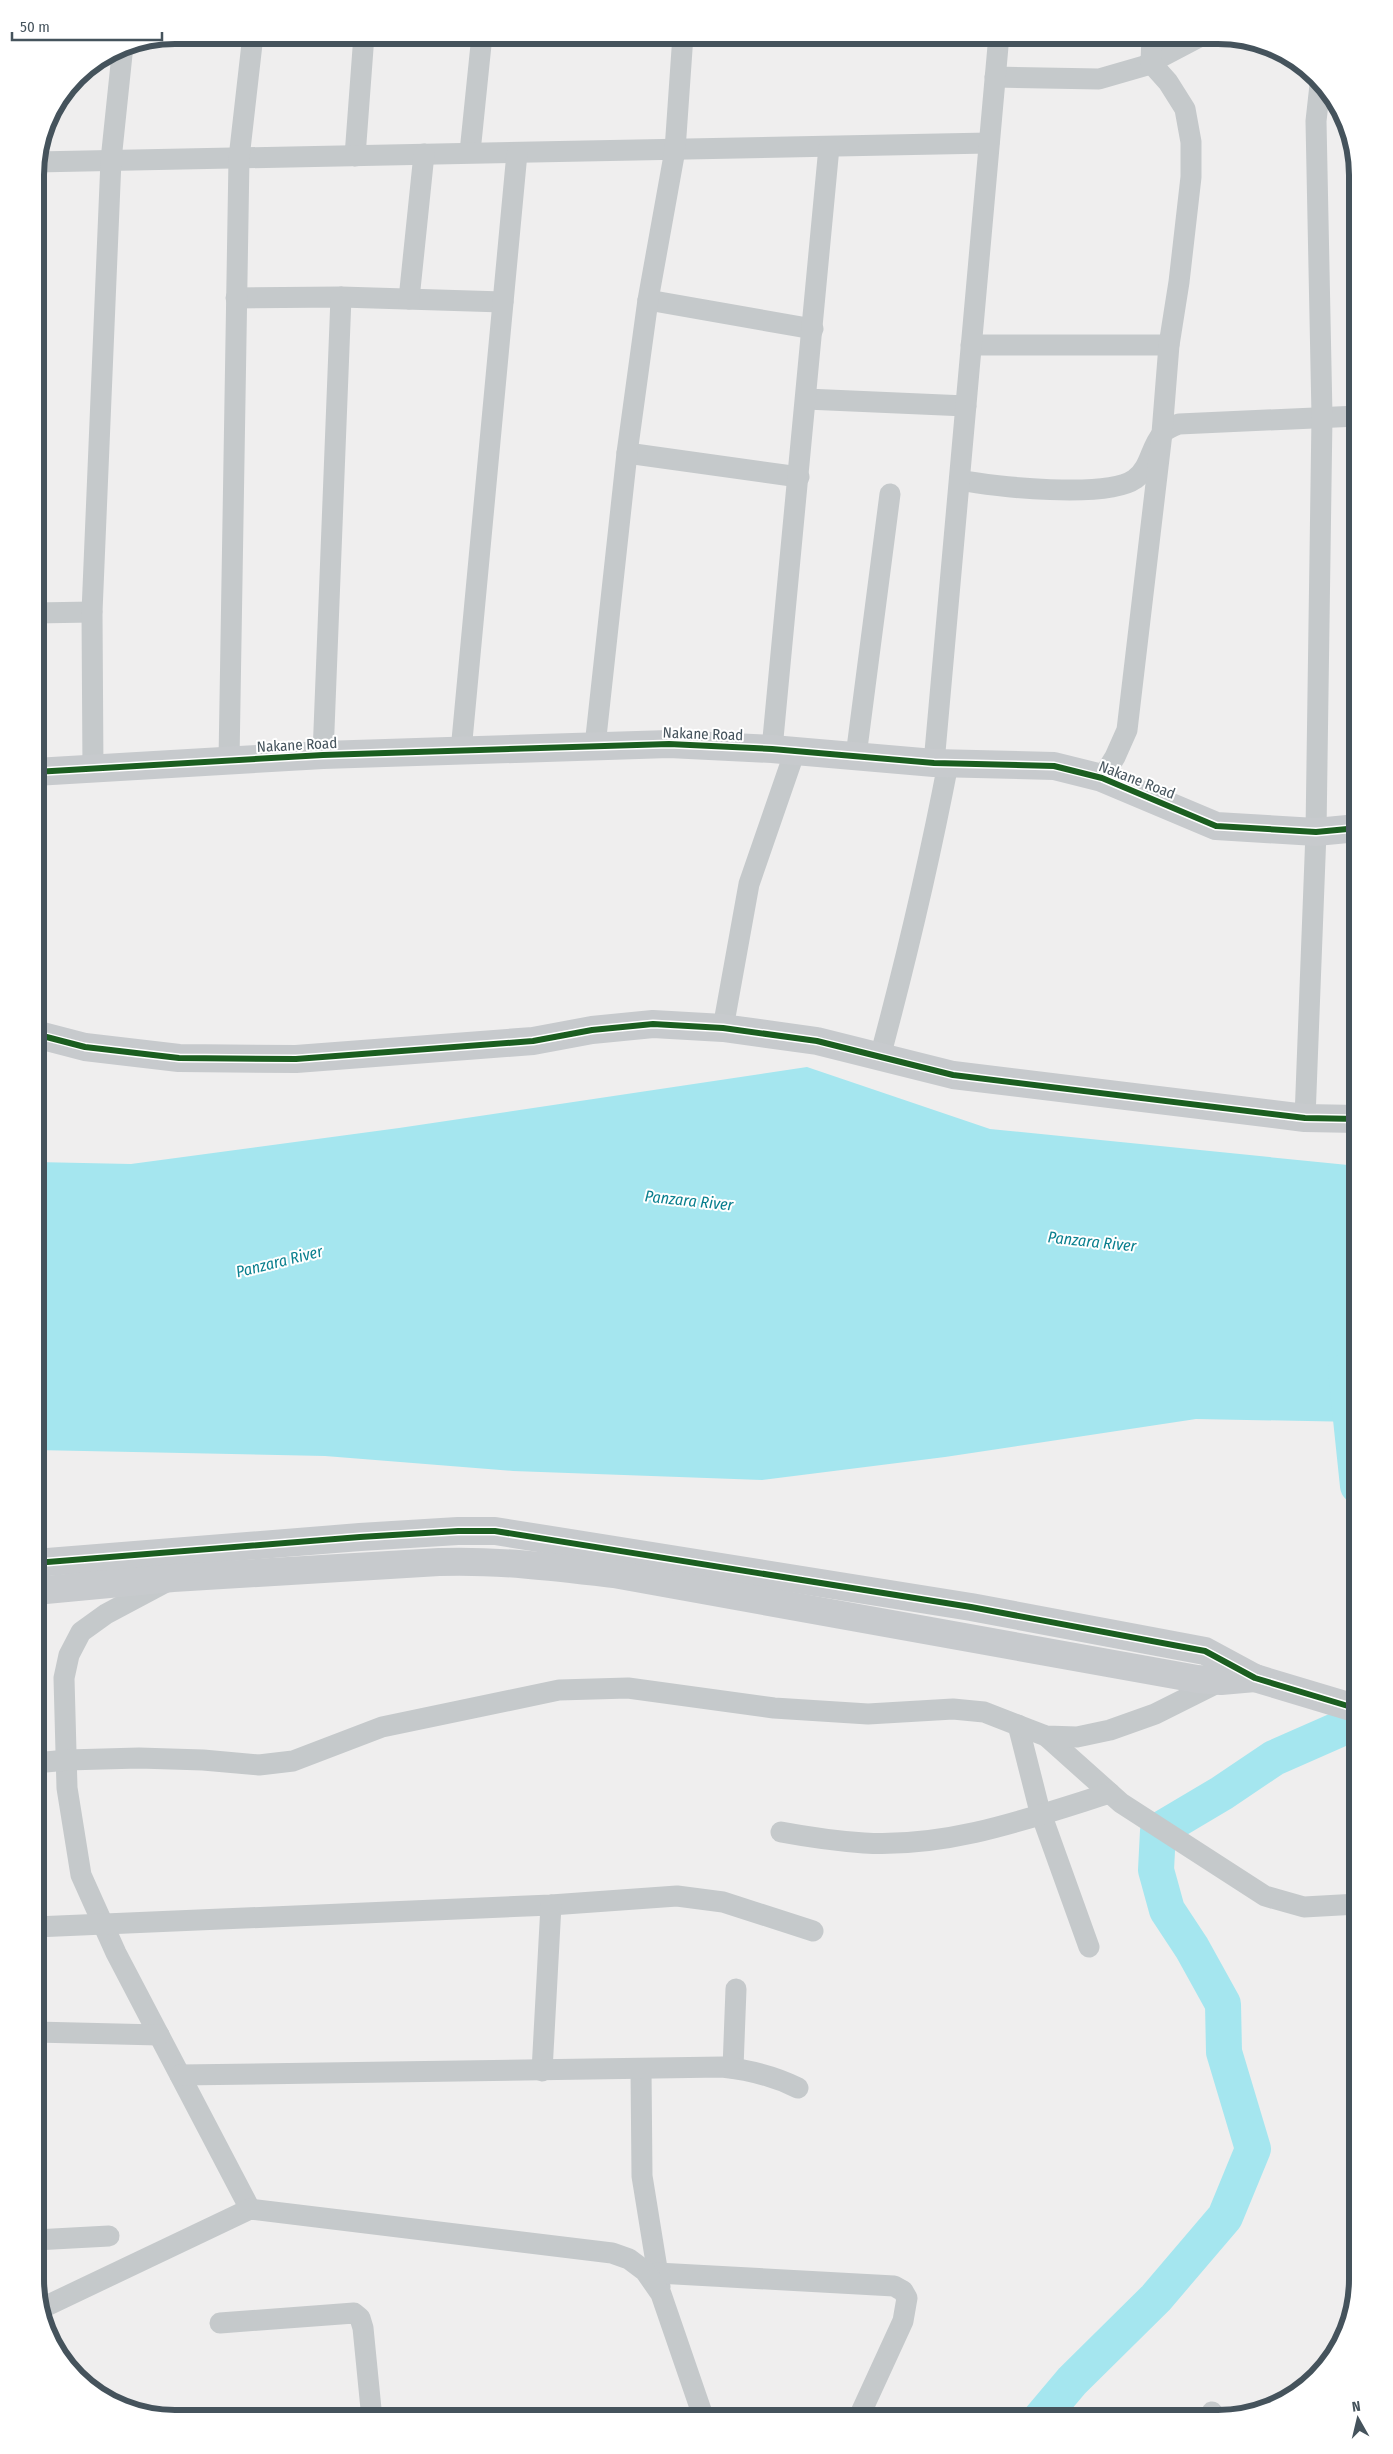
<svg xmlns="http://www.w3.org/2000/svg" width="1393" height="2454" viewBox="0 0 1393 2454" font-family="'Fira Sans Condensed',sans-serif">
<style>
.water{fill:#a5e6ef}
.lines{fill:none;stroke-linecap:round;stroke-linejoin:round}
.river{stroke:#a5e6ef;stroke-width:36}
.street{stroke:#c5c9cb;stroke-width:21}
.secondary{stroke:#c7cacd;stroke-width:28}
.cycleway-casing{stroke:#fff;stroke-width:9}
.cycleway{stroke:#1b5e20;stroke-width:6}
.labels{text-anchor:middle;stroke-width:4;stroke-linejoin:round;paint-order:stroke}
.street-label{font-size:15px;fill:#45535c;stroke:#fff}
.water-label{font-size:16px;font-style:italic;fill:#097f8e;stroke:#fff}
.rim{fill:none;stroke:#45535c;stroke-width:6}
</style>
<rect width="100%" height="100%" fill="#efeeee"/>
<polygon class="water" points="807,1067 990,1129 1358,1166 1358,1422 1196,1419 945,1457 762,1480 513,1471 325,1456 35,1450 35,1162 131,1164 399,1128"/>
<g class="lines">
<g class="river">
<polyline points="1346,1371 1358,1486"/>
<polyline points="1040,2419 1072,2381 1156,2298 1225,2217 1253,2149 1224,2052 1223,2004 1192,1948 1167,1910 1156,1870 1158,1831 1222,1793 1274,1758 1358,1721"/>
</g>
<g class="street">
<polyline points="995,77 1099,79 1144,66 1203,35"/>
<polyline points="470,152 482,35"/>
<polyline points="355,156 364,35"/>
<polyline points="36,162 989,143"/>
<polyline points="236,298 341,297 503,302"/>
<polyline points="409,299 424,154"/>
<polyline points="648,300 813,329"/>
<polyline points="971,345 1169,345"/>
<polyline points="806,399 966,406"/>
<polyline points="627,453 799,477"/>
<path d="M960 480C995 487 1107 499 1135 479 1151 467 1150 448 1162 434 1166 429 1174 426 1179 424L1358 416"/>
<polyline points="35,613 92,612"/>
<polyline points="595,746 627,453 648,300 675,150 683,35"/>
<polyline points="772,749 829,147"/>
<polyline points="461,751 517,153"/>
<polyline points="323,755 341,297"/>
<polyline points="856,756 890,494"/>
<polyline points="229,761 239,158 253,35"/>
<polyline points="934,763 999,35"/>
<polyline points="93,770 92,612 111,160 123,45"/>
<polyline points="1102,778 1115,757 1127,730 1162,433 1169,345 1179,282 1191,177 1191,142 1185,109 1168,82 1151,63 1152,35"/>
<polyline points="723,1028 749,884 795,751"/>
<path d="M880 1057C906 960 929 863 948 764"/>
<polyline points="1305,1118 1316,832 1322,416 1316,121 1320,85"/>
<polyline points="168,1581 106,1614 81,1632 69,1655 64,1678 67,1788 81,1875 116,1953 250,2209"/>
<polyline points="1018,1725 1039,1808 1089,1947"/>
<polyline points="1046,1736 1121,1803 1265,1896 1304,1907 1358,1904"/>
<polyline points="35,1763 67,1760 139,1758 203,1760 259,1765 293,1761 382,1727 559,1690 628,1688 774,1708 868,1714 953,1709 984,1712 1046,1736 1077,1737 1110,1730 1155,1714 1221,1681"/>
<path d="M781 1832C808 1837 836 1841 864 1843 949 1848 1030 1818 1110 1793"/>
<polyline points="35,1927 551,1905 677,1896 723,1902 813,1931"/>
<polyline points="35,2032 159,2035"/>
<polyline points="733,2068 736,1989"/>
<polyline points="641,2069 642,2176 660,2287"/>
<polyline points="542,2071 551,1905"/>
<path d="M180 2075 722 2067C750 2070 774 2076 798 2088"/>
<polyline points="35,2240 109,2236"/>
<polyline points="657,2273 894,2286 903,2291 907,2298 903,2321 858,2419"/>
<polyline points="42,2308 250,2209 612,2253 629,2259 645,2271 661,2294 704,2419"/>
<polyline points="220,2323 354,2313 360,2318 363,2328 372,2419"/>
<polyline points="1212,2412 1213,2419"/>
</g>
<g class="secondary">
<polyline points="35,772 323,755 669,744 772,749 934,763 1054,766 1102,778 1216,826 1316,832 1358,828"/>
<polyline points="35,1034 85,1047 179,1058 296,1059 533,1041 592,1030 653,1024 723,1028 817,1041 953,1075 1305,1118 1358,1119"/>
<polyline points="35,1563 360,1537 458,1531 495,1531 971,1607 1205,1651 1255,1678 1358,1709"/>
<path d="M35 1591 173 1578 439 1562C498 1560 555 1567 614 1574L1197 1679 1221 1681 1255 1678"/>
</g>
<g class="cycleway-casing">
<g id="cycleway">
<polyline points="35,772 323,755 669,744 772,749 934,763 1054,766 1102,778 1216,826 1316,832 1358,828"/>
<polyline points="35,1034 85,1047 179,1058 296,1059 533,1041 592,1030 653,1024 723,1028 817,1041 953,1075 1305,1118 1358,1119"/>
<polyline points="35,1563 360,1537 458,1531 495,1531 971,1607 1205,1651 1255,1678 1358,1709"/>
</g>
</g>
<use href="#cycleway" class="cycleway"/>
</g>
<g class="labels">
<g class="street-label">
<text transform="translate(703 734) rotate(2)" y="5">Nakane Road</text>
<text transform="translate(297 745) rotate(-3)" y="5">Nakane Road</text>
<text transform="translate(1137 780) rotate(21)" y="5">Nakane Road</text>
</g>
<g class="water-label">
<text transform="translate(689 1200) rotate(6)" y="6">Panzara River</text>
<text transform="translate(1092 1241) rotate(6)" y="6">Panzara River</text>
<text transform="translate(279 1261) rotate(-14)" y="6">Panzara River</text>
</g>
</g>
<path d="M0 0H1393V2454H0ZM175 44H1218A131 131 0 0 1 1349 175V2279A131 131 0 0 1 1218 2410H175A131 131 0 0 1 44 2279V175A131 131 0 0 1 175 44Z" fill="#fff" fill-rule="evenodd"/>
<path class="rim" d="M175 44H1218A131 131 0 0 1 1349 175V2279A131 131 0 0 1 1218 2410H175A131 131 0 0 1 44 2279V175A131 131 0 0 1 175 44Z"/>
<g transform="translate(1358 2419) rotate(352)" stroke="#ffffff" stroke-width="4" paint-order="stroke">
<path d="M0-4L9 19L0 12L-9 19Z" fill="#45535c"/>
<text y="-8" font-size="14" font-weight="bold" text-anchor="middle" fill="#45535c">N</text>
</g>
<path d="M12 32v8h150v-8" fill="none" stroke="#45535c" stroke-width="2.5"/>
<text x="20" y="32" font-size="15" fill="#45535c" stroke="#ffffff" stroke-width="4" paint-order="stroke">50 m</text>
</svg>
